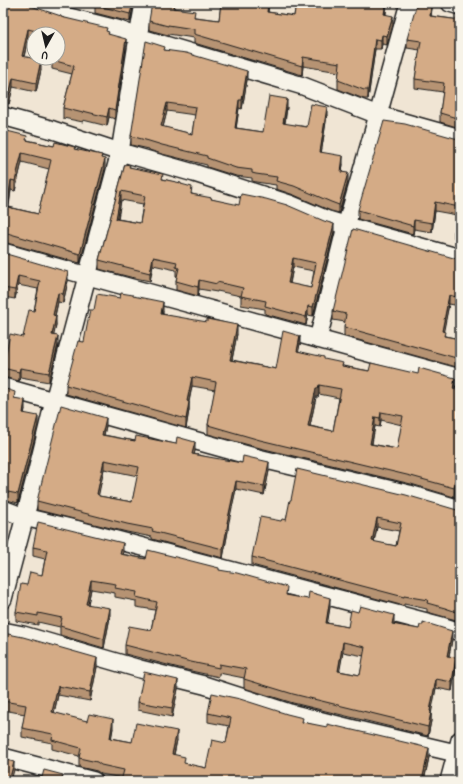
<svg xmlns="http://www.w3.org/2000/svg" width="463" height="784" viewBox="0 0 463 784" font-family="'Patrick Hand',sans-serif">
<style>
.lines{fill:none;stroke-linecap:round;stroke-linejoin:round}
.street-casing{stroke:#1c1c1c;stroke-width:20}
.street{stroke:#f7f3e8;stroke-width:17}
.wall{fill:#b69373;stroke:#1c1c1c;fill-rule:evenodd}
.shaded-wall{fill:#94785e;stroke:#1c1c1c}
.building{fill:#d4ab86;stroke:#1c1c1c;fill-rule:evenodd}
</style>
<rect width="100%" height="100%" fill="#f0e5d4"/>
<filter id="ink" filterUnits="userSpaceOnUse"><feTurbulence type="fractalNoise" baseFrequency=".025" numOctaves="2"/><feDisplacementMap in="SourceGraphic" scale="8" xChannelSelector="R" yChannelSelector="G"/><feConvolveMatrix kernelMatrix="1 2 1 2 8 2 1 2 1" color-interpolation-filters="sRGB"/></filter>
<g filter="url(#ink)">
<g class="lines">
<g class="street-casing">
<g id="street">
<polyline points="26,3 69,17 117,29 138,37 303,86 378,115 460,138"/>
<polyline points="450,3 460,6"/>
<polyline points="3,116 53,130 120,152 194,173 290,204 328,220 364,231 460,258"/>
<polyline points="3,252 88,276 460,378"/>
<polyline points="318,339 346,226 378,115 409,3"/>
<polyline points="3,387 258,458 409,494 460,509"/>
<polyline points="3,509 24,517 75,529 362,605 442,626 460,632"/>
<polyline points="3,599 37,471 54,401 120,152 138,37 144,3"/>
<polyline points="3,631 23,635 140,669 204,685 290,713 362,731 460,754"/>
<polyline points="3,757 94,781"/>
<polyline points="449,781 460,740"/>
</g>
</g>
<use href="#street" class="street"/>
</g>
<g class="wall">
<polygon points="3,3 61,17 107,32 109,34 126,48 115,119 109,117 107,126 83,120 83,122 63,118 63,108 72,74 52,69 52,60 58,58 58,34 34,34 34,40 28,38 24,57 41,70 36,92 13,87 9,104 3,103"/>
<polygon points="134,3 130,22 95,13 95,5"/>
<polygon points="175,3 174,8 195,17 219,20 221,3 269,3 268,12 294,16 296,3 387,3 386,15 393,25 387,45 382,44 381,49 375,49 368,99 364,99 338,89 338,80 339,72 303,66 302,75 194,43 194,38 168,34 168,35 149,30 149,21"/>
<polygon points="431,3 432,3 432,8 431,16 460,20 460,128 440,122 440,113 443,92 415,88 415,79 420,50 407,48 407,39"/>
<path d="M165 50 247 80 242 109 239 108 236 128 263 132 287 107 285 124 307 127 327 115 321 153 343 164 342 172 348 182 339 213 331 211 294 195 276 189V185L256 182 252 181V178L236 176 207 167V165L162 154 149 150V149L131 145V136ZM167 111 195 115 192 134 163 127Z"/>
<polygon points="458,139 460,139 460,240 454,238 454,230 457,215 435,211 432,232 414,229 413,234 358,219 358,210"/>
<path d="M27 140 54 146 75 149 102 158 105 169 80 263 7 243 6 233 3 232V149ZM22 162 49 169 38 214 9 207 11 190 15 191Z"/>
<path d="M125 164 130 167 163 179 181 184 192 194 334 232 313 316 308 315 306 325 265 314V309L241 305V296L217 291V292L199 289 198 296 176 290V281L177 276H176V270L153 265 150 281 130 277 99 269V260ZM121 200 143 204 140 223 118 219ZM293 267 314 271 311 288 290 284Z"/>
<polygon points="3,253 68,281 63,303 58,302 55,316 56,325 53,335 58,345 49,382 20,377 19,381 3,377 3,368 23,337 34,311 38,289 18,285 15,299 3,297"/>
<polygon points="457,259 460,259 460,306 449,304 443,332 445,336 460,339 460,368 344,336 344,327 345,322 333,320 333,311"/>
<path d="M133 296 163 311V314L237 334 232 360 276 369 300 344 298 351 343 366 455 387V389L460 391V483H457L454 497 411 484 260 448 208 434V425L215 390 192 386 189 402V410L186 428 66 394V385L84 342 94 310 120 298ZM319 394 339 398 333 431 310 426 316 397H318ZM381 420 402 425 397 449 372 444 375 426 380 427Z"/>
<polygon points="3,388 15,398 25,409 24,413 38,425 18,503 3,499"/>
<path d="M106 426 104 435 135 441 195 451 194 454 269 471 264 495 236 489 228 523V531L223 558 152 539V537L127 532 37 510V501ZM104 469 138 476 132 502 99 496 98 495Z"/>
<path d="M457 510H460V621L445 617 427 612V609L404 604V606L252 565V557L281 521 286 520ZM377 527 399 531 396 546 374 542Z"/>
<path d="M33 547 123 552 122 554 146 559 219 570 287 595 330 607 327 623 348 627 394 624 452 640 449 656 456 666 452 691 436 688 431 712V721L428 736 293 703 244 688V678L219 673V677L191 671 125 654V645L151 630 155 610 136 607V601L115 597V593L91 589 88 604 110 617 104 648 60 635V627L38 622V625L16 621V612L27 585 42 575 45 559 33 556ZM343 652 364 656 360 675 339 671Z"/>
<polygon points="3,633 97,667 90,701 58,695 54,713 113,728 111,738 132,742 177,740 174,755 185,764 206,768 226,743 229,726 208,722 208,713 303,722 429,757 424,781 121,781 122,778 101,774 97,771 79,767 79,756 52,749 52,743 22,737 22,728 25,714 3,710"/>
<polygon points="178,689 172,717 138,710 138,702"/>
</g>
<g class="shaded-wall">
<polygon points="133,3 134,3 130,22 130,14"/>
<polygon points="174,3 175,3 173,17 173,8"/>
<polygon points="268,3 269,3 267,21 267,12"/>
<polygon points="386,3 387,3 384,24 384,14"/>
<polygon points="431,3 432,3 432,8 430,24 430,16"/>
<polygon points="393,16 393,25 387,45 387,36"/>
<polygon points="28,29 28,38 22,65 22,56"/>
<polygon points="382,35 382,44 381,49 381,40"/>
<polygon points="126,39 126,48 115,119 115,110"/>
<polygon points="375,39 375,49 368,99 368,90"/>
<polygon points="303,57 303,66 302,75 302,66"/>
<polygon points="41,60 41,70 36,92 36,83"/>
<polygon points="247,71 247,80 242,109 242,100"/>
<polygon points="13,78 13,87 9,104 9,95"/>
<polygon points="287,99 287,107 283,132 283,123"/>
<polygon points="239,100 239,108 235,136 235,128"/>
<polygon points="167,103 167,111 161,135 161,126"/>
<polygon points="327,107 327,115 320,161 320,152"/>
<polygon points="109,108 109,117 107,126 107,117"/>
<polygon points="22,153 22,162 15,191 15,181"/>
<polygon points="343,156 343,164 341,181 341,172"/>
<polygon points="105,159 105,169 80,263 80,254"/>
<polygon points="348,173 348,182 339,213 339,205"/>
<polygon points="11,180 11,190 7,216 7,207"/>
<polygon points="121,191 121,200 116,227 116,219"/>
<polygon points="435,202 435,211 432,232 432,223"/>
<polygon points="414,220 414,229 413,234 413,226"/>
<polygon points="334,224 334,232 313,316 313,307"/>
<polygon points="153,257 153,265 150,281 150,273"/>
<polygon points="293,258 293,267 288,292 288,283"/>
<polygon points="68,272 68,281 63,303 63,294"/>
<polygon points="18,276 18,285 15,299 15,290"/>
<polygon points="199,280 199,289 198,296 198,287"/>
<polygon points="58,293 58,302 53,324 53,315"/>
<polygon points="449,295 449,304 442,340 442,331"/>
<polygon points="163,302 163,311 161,322 161,314"/>
<polygon points="308,306 308,315 306,325 306,317"/>
<polygon points="56,316 56,325 52,344 52,335"/>
<polygon points="237,325 237,334 230,369 230,360"/>
<polygon points="58,336 58,345 49,382 49,373"/>
<polygon points="300,336 300,344 297,360 297,351"/>
<polygon points="20,368 20,377 19,381 19,372"/>
<polygon points="192,377 192,386 187,410 187,401"/>
<polygon points="455,378 455,387 453,398 453,389"/>
<polygon points="319,385 319,394 318,397 318,388"/>
<polygon points="316,388 316,397 308,435 308,426"/>
<polygon points="25,400 25,409 23,422 23,413"/>
<polygon points="189,402 189,410 186,428 186,419"/>
<polygon points="381,412 381,420 380,427 380,418"/>
<polygon points="38,416 38,425 18,503 18,494"/>
<polygon points="375,417 375,426 370,453 370,444"/>
<polygon points="106,418 106,426 102,443 102,435"/>
<polygon points="195,442 195,451 192,462 192,454"/>
<polygon points="104,460 104,469 97,503 97,494"/>
<polygon points="269,462 269,471 264,495 264,486"/>
<polygon points="457,474 457,483 454,497 454,488"/>
<polygon points="236,481 236,489 227,531 227,523"/>
<polygon points="377,518 377,527 372,550 372,541"/>
<polygon points="228,523 228,531 223,558 223,549"/>
<polygon points="123,543 123,552 120,563 120,554"/>
<polygon points="91,580 91,589 86,613 86,604"/>
<polygon points="330,598 330,607 326,632 326,623"/>
<polygon points="110,608 110,617 104,648 104,639"/>
<polygon points="394,615 394,624 392,633 392,624"/>
<polygon points="452,631 452,640 447,665 447,656"/>
<polygon points="343,642 343,652 338,680 338,671"/>
<polygon points="456,657 456,666 452,691 452,682"/>
<polygon points="97,658 97,667 90,701 90,692"/>
<polygon points="436,679 436,688 430,720 430,711"/>
<polygon points="178,680 178,689 172,717 172,708"/>
<polygon points="58,686 58,695 52,721 52,712"/>
<polygon points="431,712 431,721 428,736 428,727"/>
<polygon points="113,719 113,728 110,747 110,738"/>
<polygon points="177,731 177,740 172,763 172,754"/>
<polygon points="429,748 429,757 424,781 422,781"/>
<polygon points="14,762 14,770 11,781 9,781"/>
</g>
<g class="building">
<polygon points="3,3 22,3 61,16 61,17 107,28 106,31 109,32 108,34 126,39 115,110 109,108 107,117 83,111 83,113 63,108 74,66 52,60 53,58 58,58 58,34 48,34 28,29 22,56 41,60 36,83 13,78 9,95 3,94"/>
<polygon points="95,3 133,3 130,14 95,5"/>
<polygon points="152,3 174,3 173,8 195,11 194,17 219,20 221,3 268,3 267,12 294,16 296,3 386,3 384,14 393,16 387,36 382,35 381,40 375,39 368,90 364,90 338,80 340,63 303,57 302,66 194,34 194,29 168,25 168,26 149,21"/>
<polygon points="417,3 431,3 430,16 460,20 460,119 440,113 444,83 415,79 421,41 407,39"/>
<path d="M146 41 165 47 164 50 186 53 247 71 242 100H239L235 128 263 132 269 96 287 99 283 123 307 127 311 104 327 107 320 152 343 156 341 172 348 173 339 205 331 202 294 186 276 181 277 177 256 174 252 173V170L236 168 207 158V156L162 145 149 141 131 136ZM167 103 196 107 192 134 161 126Z"/>
<polygon points="384,121 405,124 458,139 460,139 460,231 454,230 459,207 435,202 432,223 414,220 413,226 358,210"/>
<path d="M7 131 27 136 26 140 54 146 55 142 75 147 74 149 102 155 101 158 105 159 80 254 7 233 8 227H6L7 224 3 223V149ZM22 153 51 160 38 214 7 207 11 180 15 181Z"/>
<path d="M125 164 130 165 129 167 163 174 162 179 181 183V184L192 187 191 194 212 198 211 199 239 205 241 194 266 199 287 205 324 221 334 224 313 307 308 306 306 317 265 306 266 301 241 296 243 288 217 282V284L199 280 198 287 176 281 179 268 176 267 177 262 153 257 150 273 130 268 99 260ZM121 191 145 196 140 223 116 219ZM293 258 316 263 311 288 288 283Z"/>
<polygon points="353,229 457,259 460,259 460,298 449,295 442,331 445,332 444,336 460,339 460,359 344,327 346,314 333,311"/>
<polygon points="3,253 68,272 63,294 58,293 53,315 56,316 52,335 58,336 49,373 20,368 19,372 3,368 10,334 23,337 29,310 34,311 40,281 18,276 15,290 3,288"/>
<path d="M121 293 133 295V296L163 302 161 314 207 322V319L237 325 230 360 276 369 283 331 300 336 297 351 324 357V359L343 363 342 366 369 371 371 363 418 374 419 368 455 378 453 389 460 391V475L457 474 454 488 411 476 260 440 208 425 216 382 192 377 187 401 189 402 186 419 66 385 78 341 84 342 90 310H94L97 294 120 298ZM319 385 341 389 333 431 308 426 316 388H318ZM381 412 403 416 397 449 370 444 375 417 380 418Z"/>
<polygon points="3,388 15,392 14,398 25,400 23,413 38,416 18,494 3,491"/>
<path d="M61 405 106 418 102 435 135 441 136 436 176 444 177 437 195 442 192 454 242 463 243 456 269 462 264 486 236 481 227 523H228L223 549 152 531 153 529 127 524 37 501ZM104 460 139 467 132 502 99 496V495L97 494Z"/>
<path d="M297 469 406 495 457 510H460V613L445 608 427 603 428 600 404 596V597L252 557 260 517 281 521 282 519 286 520 290 500H291ZM377 518 401 523 396 546 372 541Z"/>
<path d="M38 522 123 543 120 554 146 559 148 550 219 568V570L237 573 287 587 286 595 308 599 309 592 330 598 326 623 348 627 351 610 358 612 360 606 394 615 392 624 419 629 420 625H423V622L452 631 447 656 456 657 452 682 436 679 430 711 431 712 428 727 293 694 244 679 246 669 219 664V668L191 662 125 645 129 626 151 630 157 602 136 597 137 592 115 588 116 584 91 580 86 604 110 608 104 639 60 626 62 618 38 613V616L16 612 21 584 27 585 30 572 42 575 47 550 33 547ZM343 642 365 647 360 675 338 671Z"/>
<polygon points="3,633 23,637 97,658 90,692 58,686 52,712 87,721 89,714 113,719 110,738 132,742 136,723 177,731 172,754 185,757 184,763 206,768 212,740 226,743 231,718 208,713 212,693 240,699 287,714 303,718 302,722 327,727 327,724 429,748 422,781 158,781 141,778 140,781 121,781 124,770 101,765 97,762 79,758 81,748 52,740 53,734 22,728 26,705 3,701"/>
<polygon points="144,672 178,680 172,708 138,702"/>
<polygon points="3,759 14,762 9,781 3,781"/>
<polygon points="460,768 460,781 456,781 457,777"/>
<polygon points="44,770 63,775 62,781 41,781"/>
</g>
</g>
<rect width="463" height="784" fill="none" stroke="#f7f3e8" stroke-width="16"/>
<rect x="8" y="8" width="447" height="768" fill="none" stroke="#1c1c1c" stroke-width="1.5" filter="url(#ink)"/>
<g transform="translate(46 46) rotate(188)"><circle r="19" fill="#f7f3e8" stroke="#9f9d96"/>
<path d="M0-3L7 15L0 10L-7 15Z" fill="#1c1c1c"/>
<text y="-6" font-size="11" font-weight="bold" text-anchor="middle" fill="#1c1c1c">U</text>
</g>
</svg>
